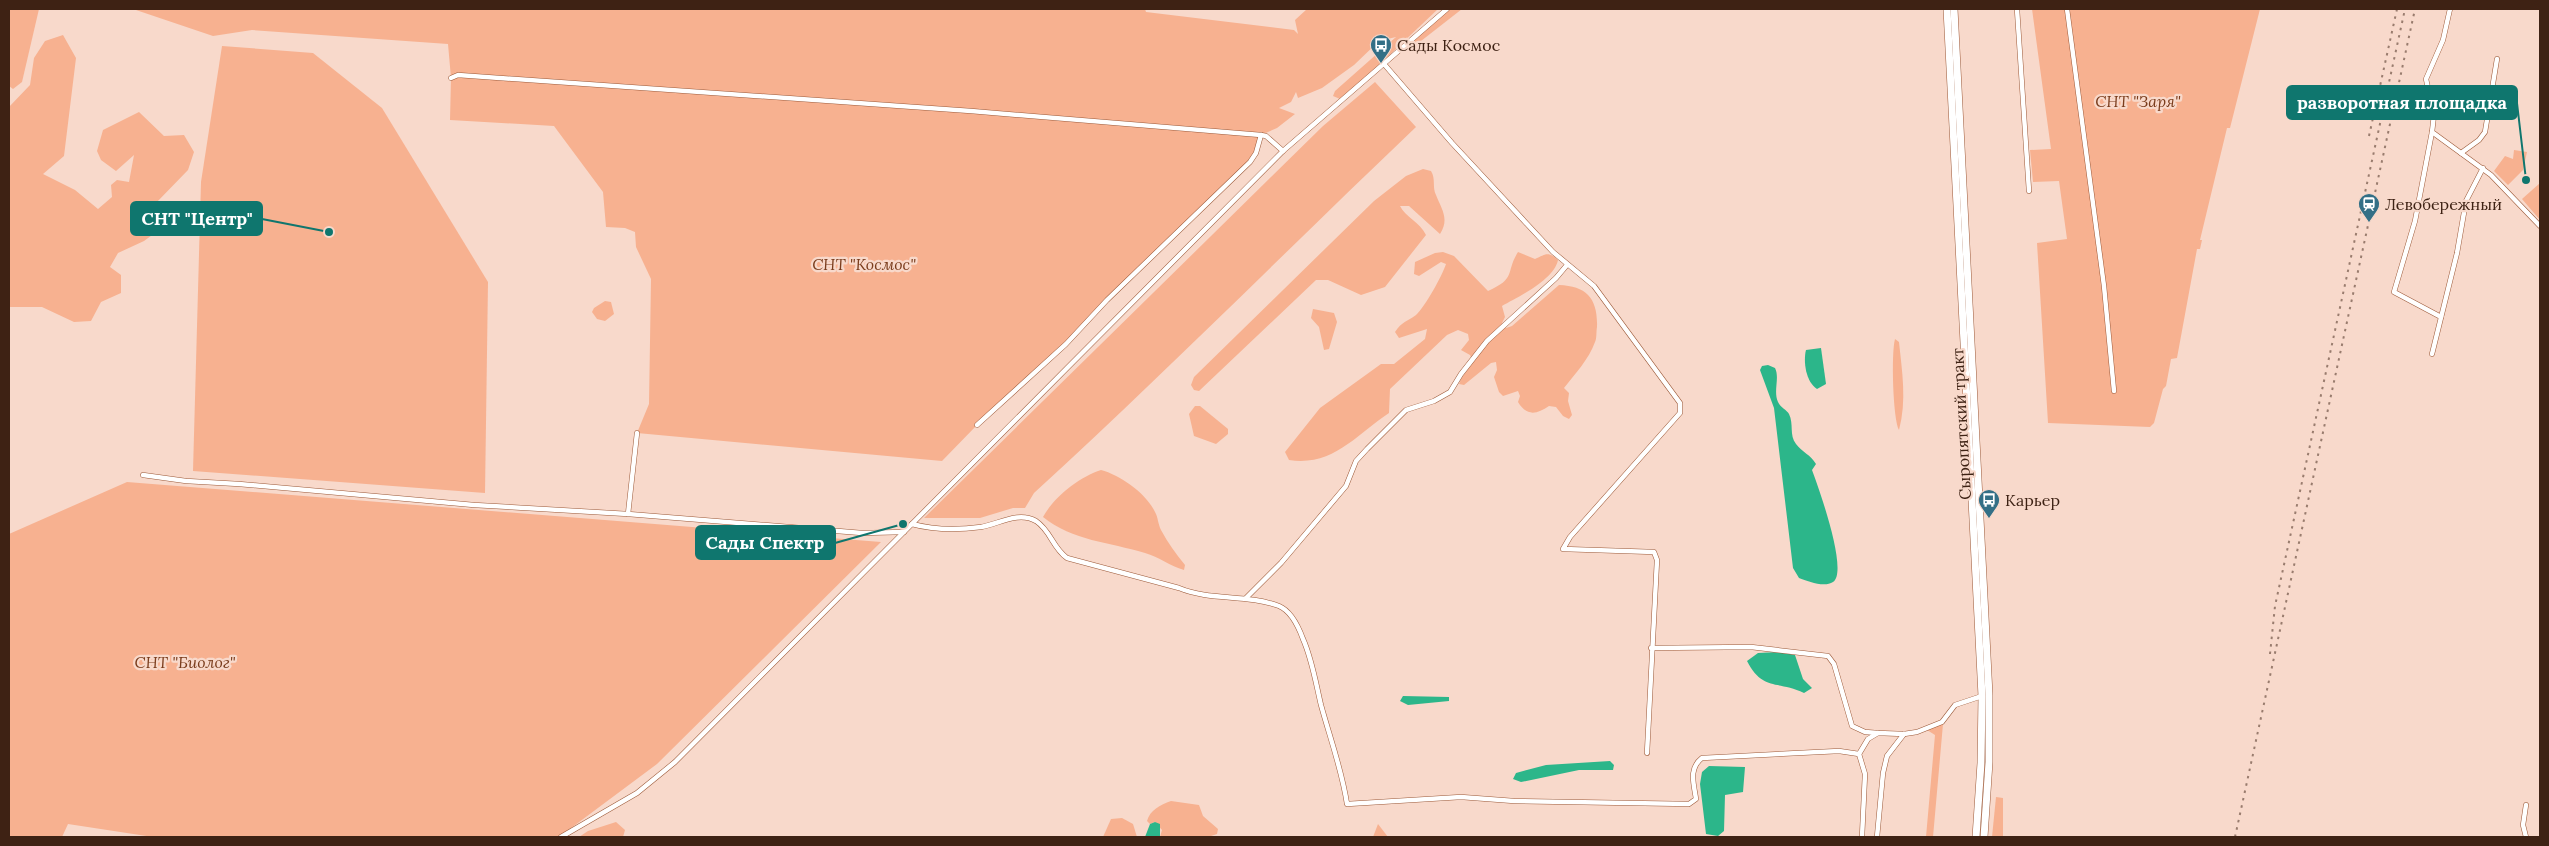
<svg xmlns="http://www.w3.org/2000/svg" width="2549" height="846" viewBox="0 0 2549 846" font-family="Lora,serif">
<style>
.green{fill:#f7b190}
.water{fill:#2cb68a}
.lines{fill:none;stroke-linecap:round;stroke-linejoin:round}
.street-casing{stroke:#9c5938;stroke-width:5.5}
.primary-casing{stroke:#9c5938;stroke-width:8}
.street{stroke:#fff;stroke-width:4.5}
.primary{stroke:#fff;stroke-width:7}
.rail{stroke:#997c6e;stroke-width:2;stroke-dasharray:2.5 5;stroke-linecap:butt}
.labels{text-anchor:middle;stroke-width:4.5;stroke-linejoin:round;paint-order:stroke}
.poi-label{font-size:16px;fill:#3e2214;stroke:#f8d9cb;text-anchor:start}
.park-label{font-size:16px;font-style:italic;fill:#7b3d1d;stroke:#f8d9cb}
.street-label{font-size:16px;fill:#3e2214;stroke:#f8d9cb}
.leader{fill:none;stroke:#0f766e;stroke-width:2}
.callout-dot{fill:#0f766e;stroke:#f8d9cb;stroke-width:2}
.callout{fill:#0f766e;stroke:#0f766e;stroke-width:2}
.callout-label{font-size:18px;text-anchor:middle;font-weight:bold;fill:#fff}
</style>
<rect width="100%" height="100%" fill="#f8d9cb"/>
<g class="green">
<polygon points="9,9 39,9 22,82 13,89 9,86"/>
<polygon points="133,9 1145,9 1146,12 1294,30 1298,34 1295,20 1307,9 1438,9 1379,65 1340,99 1333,96 1335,91 1396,37 1379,41 1354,65 1322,88 1298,98 1296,92 1291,102 1279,108 1295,114 1277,128 1261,135 1250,162 1107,300 1066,344 977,425 942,461 637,433 649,404 651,279 636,247 635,232 625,228 606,227 603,192 554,126 450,120 451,78 448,44 252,30 213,36"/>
<polygon points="1448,9 1462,9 1412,48 1403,49"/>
<polygon points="2032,9 2260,9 2230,128 2227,128 2200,240 2202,240 2200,249 2197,249 2177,358 2171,359 2166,386 2163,389 2154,423 2150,427 2048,423 2037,243 2067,239 2059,181 2033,182 2030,150 2051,149"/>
<polygon points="63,35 76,58 64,156 43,174 75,190 98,209 112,197 111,185 117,180 129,182 134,155 116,171 101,160 97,151 103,130 139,112 164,136 184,135 194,152 188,170 155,204 163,227 144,241 118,253 110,267 121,275 121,293 101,302 91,321 74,322 42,307 10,307 9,310 9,107 30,85 34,58 45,41"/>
<polygon points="222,46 313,53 382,108 488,282 485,493 193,471 201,182"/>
<path d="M1375 82 1416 127C1288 249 1164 374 1034 493L1025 508H1013L980 518H924L1323 126Z"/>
<polygon points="2514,150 2527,152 2523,170 2508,185 2494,171 2505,156 2513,159"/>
<path d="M1423 169 1431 171C1436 179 1432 187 1436 195 1441 208 1450 219 1440 234L1409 206H1400C1405 217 1420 222 1426 235L1385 287 1361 295 1328 280H1316L1199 391 1194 390 1191 385 1194 377 1374 201 1406 176Z"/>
<polygon points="2540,183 2540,220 2522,199"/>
<path d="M1443 252 1454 256 1488 291C1517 278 1505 273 1518 252L1535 259C1546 254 1548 251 1558 260 1554 280 1518 297 1502 306L1505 317 1502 323 1506 328 1512 326 1559 285C1587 286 1598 299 1597 327 1596 332 1597 338 1595 342 1589 359 1575 374 1564 388L1569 393 1568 401 1572 415 1569 419 1563 416 1556 407 1549 406C1537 414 1527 417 1518 402L1520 396 1518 391 1503 396 1499 392 1494 377 1497 370 1496 362 1491 363 1464 385 1459 384 1461 379 1473 362 1470 355 1461 350 1469 340 1468 334 1458 330 1447 335 1390 389 1389 413C1357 434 1333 467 1289 460L1285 452 1320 408 1381 364H1394L1425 339 1427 329 1399 338 1395 332C1402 321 1407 322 1416 315 1425 307 1442 276 1446 264L1441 262 1419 276 1414 274 1415 262 1435 253Z"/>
<polygon points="605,301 611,302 614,314 605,321 597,319 592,312 594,308"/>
<polygon points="1313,309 1334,313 1337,322 1329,349 1324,350 1319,327 1311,318"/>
<path d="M1895 339 1899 342C1902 371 1907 401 1899 430 1893 420 1891 353 1895 339Z"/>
<polygon points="1195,406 1200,406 1228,429 1228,434 1216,444 1194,436 1189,414"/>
<path d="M1101 470C1120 475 1146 493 1155 512 1158 517 1158 524 1161 530 1168 543 1176 554 1185 565L1184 570C1170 566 1159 557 1145 553 1109 542 1073 541 1043 517 1054 497 1079 477 1101 470Z"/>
<polygon points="127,482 881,542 657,764 559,837 153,837 68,824 62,837 9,837 9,534"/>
<polygon points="1943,724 1933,837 1926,837 1935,735 1927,730"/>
<polygon points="1996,797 2003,798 2003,837 1992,837"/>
<path d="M1171 801 1199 805 1203 816 1218 829 1217 834 1208 837H1160L1162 830 1155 822 1150 824 1147 821C1150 810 1160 805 1171 801Z"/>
<polygon points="1122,818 1133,824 1137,837 1103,837 1111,819"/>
<polygon points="616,822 625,830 623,837 579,837 588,831"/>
<polygon points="1378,824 1388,837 1373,837"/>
</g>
<g class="water">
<path d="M1821 348 1826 384 1817 389C1806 382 1803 362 1806 350Z"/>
<path d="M1768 365 1775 368C1780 378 1773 391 1778 402 1780 407 1787 410 1789 414 1794 424 1789 435 1796 444 1802 452 1811 455 1816 464L1812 470C1818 486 1849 572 1833 582 1824 588 1808 581 1799 578L1793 568 1774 408 1760 370 1762 366Z"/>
<path d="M1779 652 1795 655 1803 679 1812 688 1804 693C1778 680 1763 692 1747 661L1758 653Z"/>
<polygon points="1403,696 1449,697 1449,701 1408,705 1400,701"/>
<polygon points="1610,761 1614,765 1613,770 1579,770 1521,782 1513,779 1516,773 1546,765"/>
<polygon points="1709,766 1745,767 1743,792 1725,795 1724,831 1718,836 1706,834 1700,784 1702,772"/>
<polygon points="1155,822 1160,824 1160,837 1145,837 1150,824"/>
</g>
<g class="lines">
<g class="street-casing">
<g id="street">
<polyline points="2017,9 2029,191"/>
<polyline points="2067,9 2104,286 2114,391"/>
<polyline points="2450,9 2443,40 2426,79 2434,115 2432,132 2491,175 2540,226"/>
<polyline points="1384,64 1452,143 1553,252 1594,286 1680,403 1680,413 1570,537 1563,549 1654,552 1657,560 1647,753"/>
<polyline points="451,78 458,75 971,111 1261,135 1266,136 1283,151"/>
<polyline points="2432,132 2415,221 2394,292 2441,317"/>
<polyline points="2461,153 2479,140 2485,132 2497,59"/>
<polyline points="2432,354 2457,253 2466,201 2483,168"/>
<polyline points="977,425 1066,344 1107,300 1250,162 1256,153 1261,135"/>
<polyline points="143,475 186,481 239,484 474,505 628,514 862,533 904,532"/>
<polyline points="628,514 637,433"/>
<path d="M912 524C934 530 959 530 981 527 999 524 1018 511 1036 521 1051 531 1052 547 1067 558L1179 588C1210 601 1246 594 1279 606 1291 611 1299 628 1303 639 1312 659 1316 684 1321 705 1330 738 1342 770 1347 804L1461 797 1514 801 1689 804 1696 799C1694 784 1688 769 1702 758L1839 751 1859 754"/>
<polyline points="1246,598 1281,563 1346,486 1356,461 1367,449 1406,410 1434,401 1450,392 1461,374 1487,341 1556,278 1567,265"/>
<polyline points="1651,648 1751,647 1828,656 1834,664 1852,726 1865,732 1878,733"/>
<polyline points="561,837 637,793 675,762 1283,151 1447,9"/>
<polyline points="1862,837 1865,774 1859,754 1868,739 1878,733 1904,734 1917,732 1942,722 1955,705 1982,696"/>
<polyline points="1877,837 1883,773 1887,756 1904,734"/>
<polyline points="2526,837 2523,825 2526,805"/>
</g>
</g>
<g class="primary-casing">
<g id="primary">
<polyline points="1947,9 1982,696 1981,763 1976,837"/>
<polyline points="1954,9 1989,695 1989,762 1984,837"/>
</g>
</g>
<use href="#street" class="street"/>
<use href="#primary" class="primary"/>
<g class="rail">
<polyline points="2369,136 2397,9"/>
<polyline points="2270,654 2275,606 2405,9"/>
<polyline points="2235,837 2415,9"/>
</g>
</g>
<defs>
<g id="bus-pin" transform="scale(1.125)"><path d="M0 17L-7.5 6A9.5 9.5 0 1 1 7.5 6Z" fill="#336f86" stroke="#f8d9cb"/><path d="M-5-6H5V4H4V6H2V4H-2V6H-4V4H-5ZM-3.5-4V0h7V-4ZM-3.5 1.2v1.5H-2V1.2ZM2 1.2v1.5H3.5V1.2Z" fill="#fff"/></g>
<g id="station-pin" transform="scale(1.125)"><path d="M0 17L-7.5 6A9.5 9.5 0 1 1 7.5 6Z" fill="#336f86" stroke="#f8d9cb"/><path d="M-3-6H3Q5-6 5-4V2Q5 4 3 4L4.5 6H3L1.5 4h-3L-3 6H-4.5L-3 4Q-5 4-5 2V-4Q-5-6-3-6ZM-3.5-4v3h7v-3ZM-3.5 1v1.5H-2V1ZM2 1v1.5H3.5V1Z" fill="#fff"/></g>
</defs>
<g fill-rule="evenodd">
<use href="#bus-pin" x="1381" y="45"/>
<use href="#station-pin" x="2369" y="204"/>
<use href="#bus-pin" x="1989" y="500"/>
</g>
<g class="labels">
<g class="poi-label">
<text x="1397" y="51">Сады Космос</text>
<text x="2385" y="210">Левобережный</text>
<text x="2005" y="506">Карьер</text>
</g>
<g class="park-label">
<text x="2138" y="107">СНТ "Заря"</text>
<text x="864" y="270">СНТ "Космос"</text>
<text x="185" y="668">СНТ "Биолог"</text>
</g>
<g class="street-label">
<text transform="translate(1961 424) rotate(-93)" y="6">Сыропятский тракт</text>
</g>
</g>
<path class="leader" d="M2526 180L2517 103M329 232L262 219M903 524L835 543"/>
<g class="callout-dot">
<circle cx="2526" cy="180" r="5"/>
<circle cx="329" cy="232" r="5"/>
<circle cx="903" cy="524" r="5"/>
</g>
<g class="callout">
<rect x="2287" y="86" width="230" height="33" rx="5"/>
<rect x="131" y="202" width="131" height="33" rx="5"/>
<rect x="696" y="526" width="139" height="33" rx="5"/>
</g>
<g class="callout-label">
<text x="2402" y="109">разворотная площадка</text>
<text x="197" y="225">СНТ "Центр"</text>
<text x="765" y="549">Сады Спектр</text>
</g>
<rect width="2549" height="846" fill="none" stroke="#3e2214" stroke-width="20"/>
</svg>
